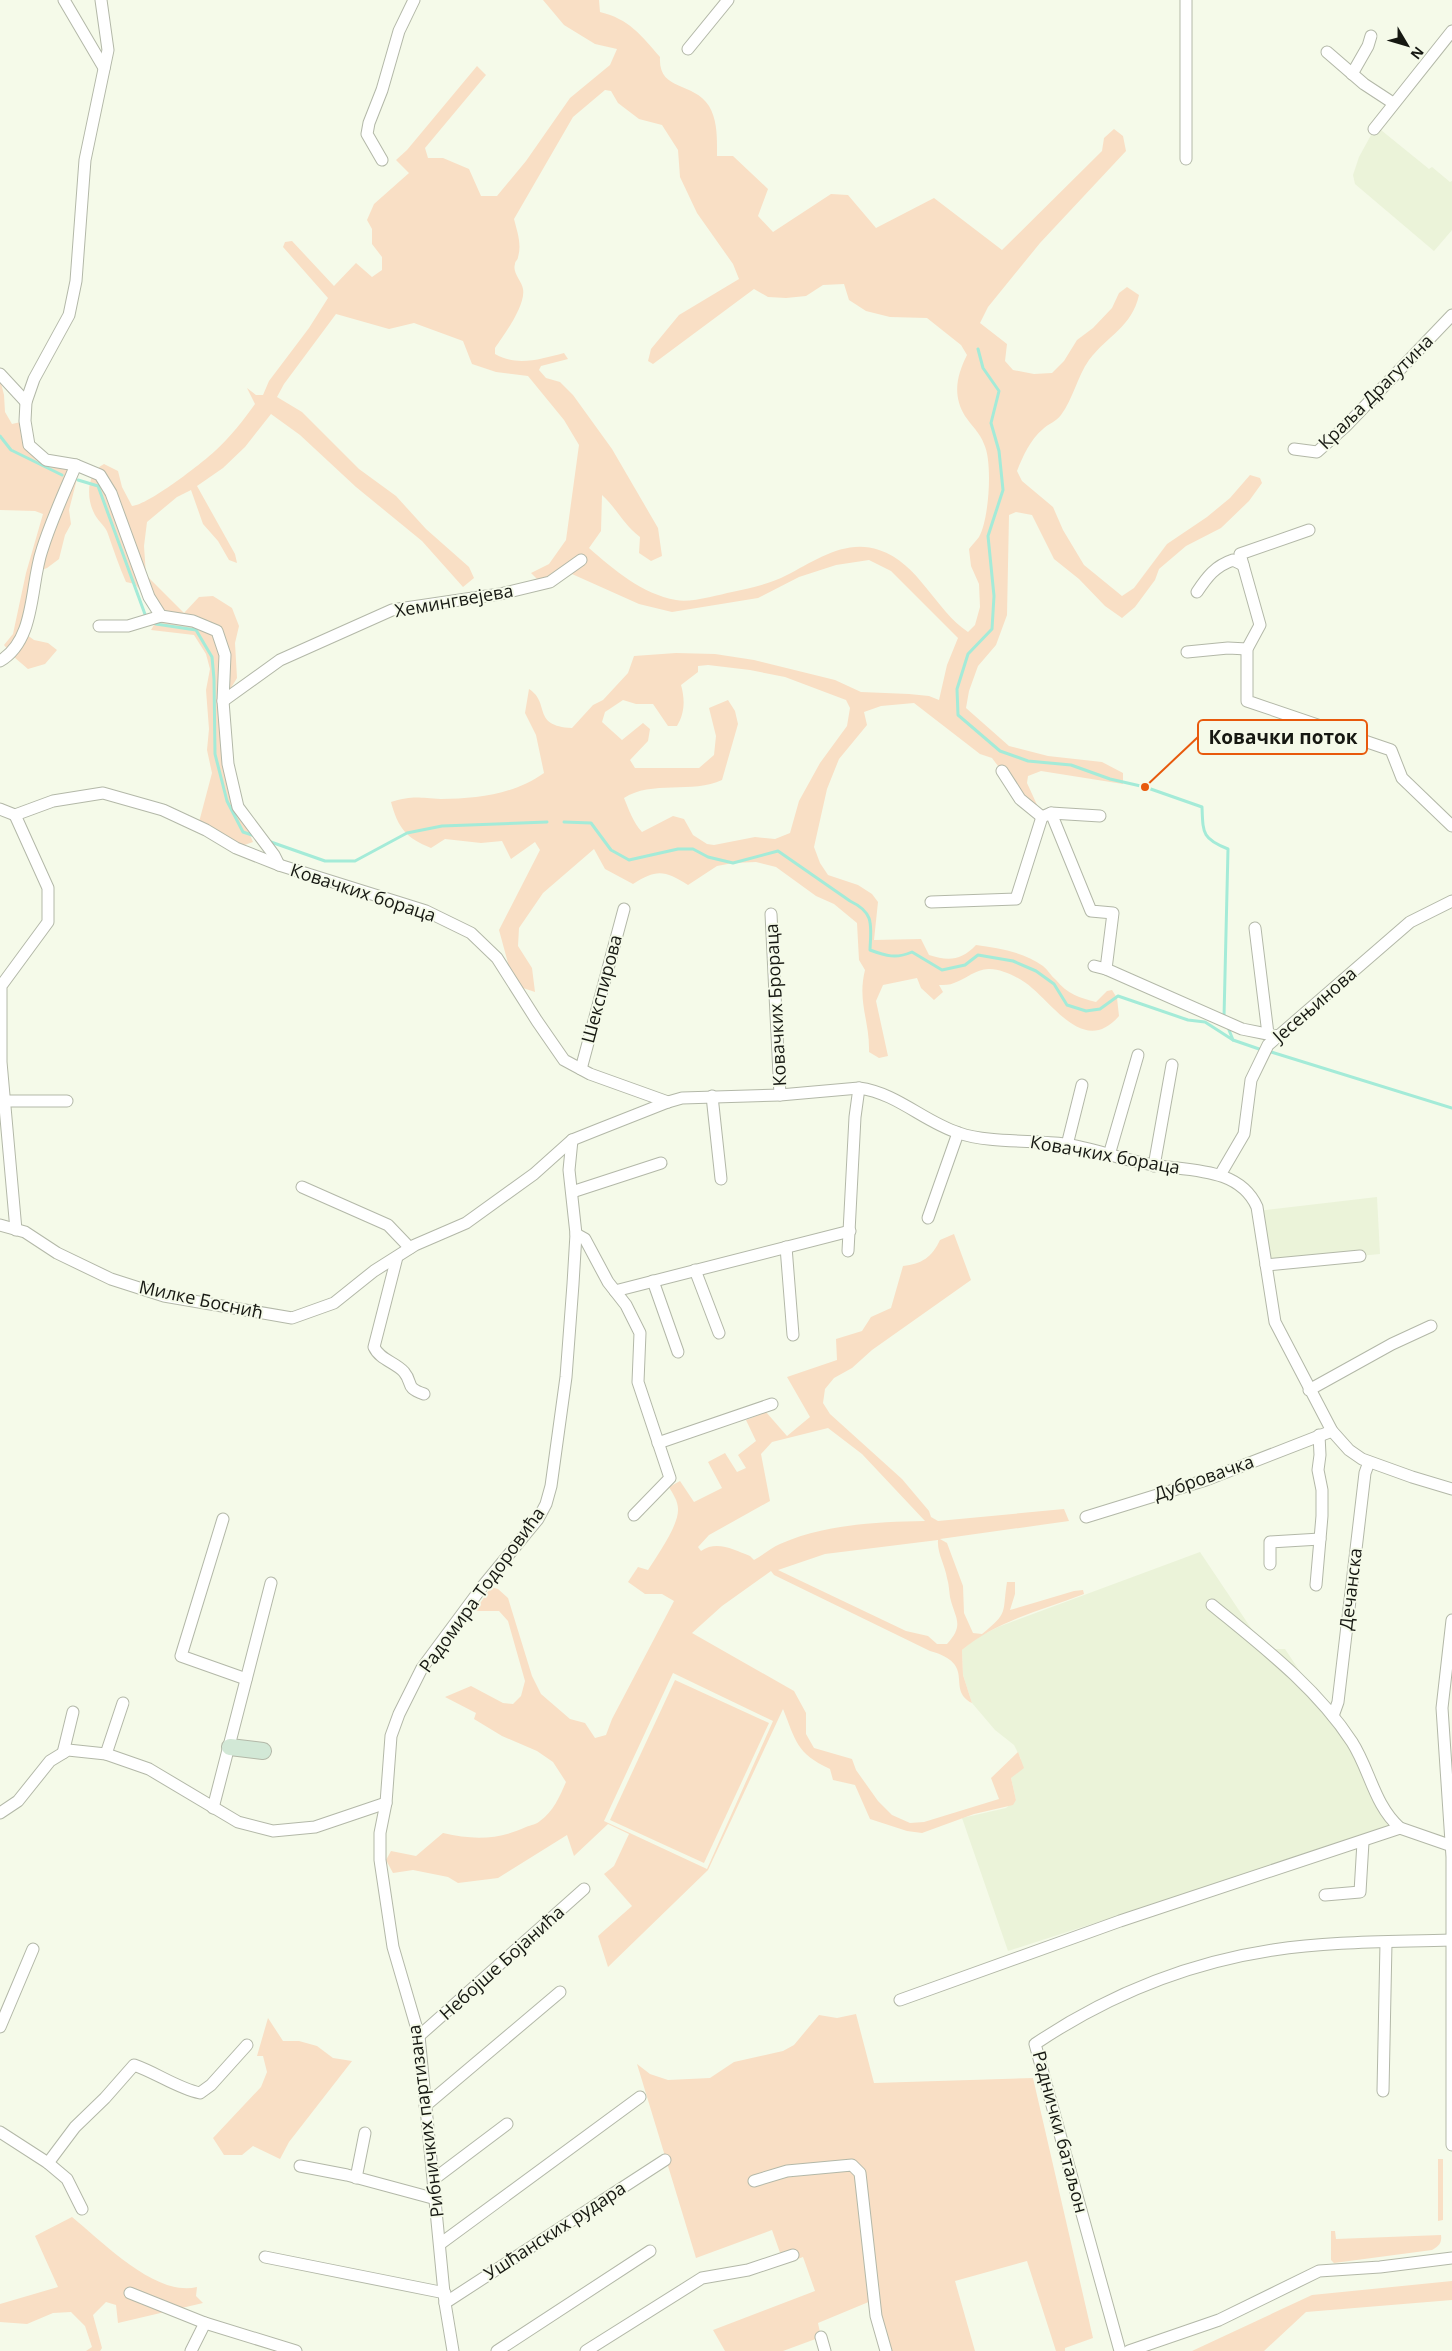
<svg xmlns="http://www.w3.org/2000/svg" width="1452" height="2351" viewBox="0 0 1452 2351" font-family="'Open Sans',sans-serif">
<style>
.built{fill:#ebf3d9}
.green{fill:#f9dfc5;fill-rule:evenodd}
.lines{fill:none;stroke-linecap:round;stroke-linejoin:round}
.stream{stroke:#a4ebd8;stroke-width:3}
.street-casing{stroke:#b3b8a8;stroke-width:13}
.secondary-casing{stroke:#b3b8a8;stroke-width:18}
.street{stroke:#fff;stroke-width:11}
.secondary{stroke:#d2e8d6;stroke-width:16}
.labels{text-anchor:middle;stroke-width:4;stroke-linejoin:round;paint-order:stroke}
.street-label{font-size:18px;fill:#161812;stroke:#f5fae9}
.leader{fill:none;stroke:#e8590c;stroke-width:2}
.callout-dot{fill:#e8590c;stroke:#f5fae9;stroke-width:2}
.callout{fill:#f5fae9;stroke:#e8590c;stroke-width:2}
.callout-label{font-size:19px;text-anchor:middle;font-weight:bold;fill:#161812}
</style>
<rect width="100%" height="100%" fill="#f5fae9"/>
<g class="built">
<polygon points="1376,126 1429,169 1432,167 1450,182 1452,181 1452,230 1434,251 1355,184 1353,175 1359,157"/>
<polygon points="1377,1197 1380,1254 1266,1265 1258,1211"/>
<polygon points="1200,1552 1265,1649 1285,1649 1321,1703 1333,1716 1389,1828 1008,1951 962,1818 1006,1808 1016,1800 1011,1778 1021,1759 1014,1745 995,1730 972,1703 963,1675 962,1650 976,1638 998,1627"/>
</g>
<g class="green">
<path d="M543 0H599L600 12C629 19 641 35 660 57 658 92 693 81 709 106 718 121 717 140 717 156H733L768 189 758 216 773 232 831 194 848 195 876 228 934 198 1002 250 1102 151 1104 138 1114 129 1123 136 1126 151 1040 243 988 307 980 323 1007 344 1005 361 1013 370 1034 374 1052 373 1064 361 1077 340 1093 328 1112 308 1119 293 1127 287 1139 295C1132 327 1107 336 1089 360 1077 377 1073 399 1061 415 1057 421 1048 424 1043 429 1030 440 1023 456 1017 471L1022 481 1053 507 1063 530 1084 565 1122 596 1134 588 1167 544 1207 517 1230 498 1250 475 1260 478 1262 483 1249 501 1221 528 1186 546 1159 569 1155 580 1135 607 1122 618 1105 606 1079 579 1054 559 1032 515 1016 512 1009 515 1007 615 996 645 978 666 969 691 966 708 1009 746 1048 756 1102 762 1123 773V784L1041 771 1028 776 1027 783 1038 807 1031 810 992 758 980 754 914 703 881 706 864 712 867 725 839 759 827 789 814 847 820 863 828 875 858 885 872 894 878 902 874 940 921 939 929 955C948 961 961 961 976 945 998 948 1024 952 1043 966 1048 970 1051 976 1056 980 1067 994 1080 998 1096 1002L1107 991 1112 990 1117 998 1119 1016C1086 1054 1057 1009 1032 988 1022 979 1003 969 990 969 977 968 966 979 954 983 950 985 944 985 939 985L943 992 934 1000 921 988 917 978 883 985 876 1001 888 1056 879 1058 869 1052C870 1021 857 1002 865 970L859 960 857 923 834 904 816 896 776 867 756 862 733 863 717 866 688 885C665 870 656 869 633 884L605 869 594 849 543 893 519 928 518 946 532 968 535 992 514 985 499 930 540 850 535 842 511 859 502 841 481 843 445 839 431 848C406 838 398 828 391 802 414 795 419 798 441 799 477 799 515 794 544 773L536 735 525 713 529 689C551 703 531 726 572 728L593 705 603 700 628 673 634 656 676 653 715 654 754 660 835 680 861 692 909 694 929 696 939 700 947 665 958 638 891 571 869 560 836 565 799 577 758 598 672 612 639 604 563 570 539 581 531 573 549 564 566 540 579 445 564 420 528 376 496 372 472 364 463 341 414 323 389 329 336 314 284 384 277 397 302 412 359 469 396 496 426 529 469 567 474 578 463 587 422 541 356 487 300 435 271 414 245 447 223 468 197 486 235 554 237 563 229 560 218 541 203 524 191 490 177 497 147 522 144 546 146 575 184 613 199 597 213 596 232 608 239 626 235 643 237 678 223 701 238 807 253 842 236 848 198 826 212 773 207 750 209 729 206 690 210 669 206 654 194 635 151 630 160 615 135 584 126 582C119 566 114 551 108 534 106 527 99 522 95 515 86 499 86 473 104 464L118 471 122 487 132 506C148 505 201 464 215 451 230 437 243 421 255 404L247 388 256 395H263L269 381 309 328 328 298 283 247 285 242 292 241 334 286 356 263 372 277 382 270V257L372 244V229L367 220 374 204 409 173 396 160 407 150 477 66 486 75 425 148 428 158H443L469 169 481 196H497L526 161 570 98 610 65 617 49 595 44 564 25ZM605 90 611 91 618 103 639 119 662 125 678 150 680 177 697 213 733 264 739 279 679 315 651 349 648 361 653 364 754 289 768 297 786 298 806 296 823 285 844 284 849 300 866 311 890 317 927 318 961 345 967 355C957 375 952 395 965 416 971 425 980 433 984 444 993 462 989 520 979 537 976 541 972 545 969 549L971 566 979 584 980 607 975 625 968 632C935 610 919 563 879 550 846 538 814 561 787 575 770 584 751 588 732 592 718 595 691 603 676 600 642 594 614 570 589 548L601 531 602 495C618 510 623 524 640 537L639 553 651 561 662 556 658 528 612 449 573 395 560 382 546 378 539 370 541 366 568 359 564 353C541 359 517 367 495 354V348C504 335 526 305 523 289 522 281 512 273 515 264 515 261 518 260 518 257 522 244 517 231 514 219L573 117ZM708 665 750 670 785 677 846 700 850 708 847 726 820 763 799 801 790 833 775 839 755 837 714 845 707 844 693 835 684 819 673 816 642 832C633 822 629 810 624 798 651 780 693 794 722 780L738 724 735 711 728 700 709 708 716 736 714 755 699 768H635L630 760 648 741 650 729 643 723 622 740 602 722 605 712 623 700 636 704H653L668 726H677C685 713 685 699 681 685L698 672V666Z"/>
<polygon points="0,379 4,395 5,412 12,424 25,421 29,445 46,460 76,465 78,475 69,510 71,524 65,535 59,559 47,568 37,572 23,632 34,640 48,643 57,650 45,664 28,669 14,657 4,645 13,634 26,573 43,514 35,511 0,510"/>
<path d="M954 1234 971 1280 872 1350 852 1368 834 1378 825 1389 823 1403 830 1414 902 1479 929 1511 931 1517 938 1521 1064 1509 1069 1521 940 1539 947 1543 963 1586 964 1613 973 1633 982 1634C1009 1612 1002 1614 1007 1582H1015V1594L1010 1610 1074 1591 1083 1590 1084 1594C1042 1610 996 1621 962 1650L963 1675 972 1703C945 1689 978 1664 930 1651L774 1575 771 1571 722 1606 692 1633 794 1691 806 1713V1734L814 1748 852 1759 856 1770 878 1801 892 1815 910 1823 924 1822 999 1799 991 1778 1018 1752 1024 1768 1011 1778 1016 1800 1013 1805 974 1814 922 1833 907 1831 870 1819 855 1785 833 1780 830 1769C796 1753 796 1741 783 1709L708 1870 608 1967 598 1936 632 1906 604 1874 614 1866 629 1834 608 1824 574 1856 567 1835 498 1878 458 1883 448 1877 413 1870 393 1873 386 1860 391 1851 416 1856 443 1833C473 1840 498 1840 526 1827 531 1825 537 1824 540 1821 553 1812 560 1796 566 1782L553 1762 537 1751 502 1736 474 1719 476 1713 445 1697 471 1686 503 1703 513 1704 521 1696 525 1681 508 1621 499 1611H475L491 1587 498 1589 508 1598 532 1676 541 1694 570 1719 585 1723 595 1738 606 1735 612 1719 674 1601 662 1594H645L628 1582 638 1567 648 1570C657 1556 679 1525 678 1509 678 1501 673 1494 669 1487L680 1481 694 1502 722 1488 708 1462 725 1453 737 1472 746 1468 738 1455 756 1441 746 1420 766 1412 787 1436 810 1417 787 1377 837 1360 836 1339 862 1331 871 1317 891 1308 903 1266C922 1264 932 1257 940 1240ZM828 1428 862 1454 925 1521C877 1522 825 1524 780 1544 771 1548 763 1555 754 1560L750 1556C734 1550 717 1540 701 1551L698 1547 709 1535 770 1501 761 1454 772 1442ZM938 1540C937 1553 945 1565 947 1578 949 1584 949 1591 950 1597 955 1619 965 1624 947 1644H937L928 1636 906 1631 778 1570 825 1554ZM673 1673 773 1721 707 1869 604 1821Z"/>
<polygon points="675,1680 769,1723 704,1863 610,1820"/>
<polygon points="856,2014 874,2083 1033,2078 1093,2338 1065,2348 1065,2351 1056,2351 1027,2261 955,2281 975,2351 886,2351 871,2301 818,2323 821,2337 783,2351 725,2351 713,2330 815,2291 803,2257 784,2264 772,2230 696,2258 637,2064 650,2074 668,2080 710,2078 734,2062 783,2051 794,2045 819,2015 837,2018"/>
<polygon points="268,2018 283,2041 299,2041 317,2046 333,2058 352,2061 289,2142 280,2159 253,2146 242,2155 224,2155 213,2138 261,2087 267,2072 263,2056 257,2056"/>
<polygon points="1438,2159 1443,2159 1443,2220 1438,2221"/>
<path d="M72 2217C103 2242 155 2297 197 2287L196 2296 203 2303 118 2323 116 2305 106 2302 93 2315 102 2348 100 2351H86L92 2347 85 2326 71 2312 53 2313 27 2324 0 2322V2304L58 2287 35 2236Z"/>
<path d="M1331 2231H1335L1336 2239 1441 2235C1442 2243 1439 2246 1432 2250L1334 2263 1331 2260Z"/>
<polygon points="1452,2281 1452,2300 1306,2312 1264,2351 1192,2351 1312,2295"/>
</g>
<g class="lines">
<g class="stream">
<path d="M978 349 983 368 999 391 991 423 999 451 1003 490 988 536 994 596 992 629 968 654 957 689 958 715 1000 751 1028 761 1071 765 1110 779 1145 787 1202 807C1203 833 1202 839 1228 849L1224 1017"/>
<polyline points="0,436 11,450 62,475"/>
<polyline points="78,480 98,486 146,617"/>
<polyline points="153,622 156,624 196,630 212,657 214,679 215,754 227,801 243,832 255,836"/>
<path d="M564 822 591 823 611 850 629 860 678 849H693L708 857 733 863 778 851 850 901C875 913 871 925 870 950 886 956 896 959 912 952L942 970 965 965 978 955 1013 961 1036 971 1054 984 1067 1005 1086 1011 1100 1009 1118 996 1188 1020 1205 1022 1233 1040"/>
<polyline points="268,841 325,861 355,861 407,833 442,826 547,822"/>
<polyline points="1227,1025 1233,1040 1262,1050"/>
<polyline points="1268,1051 1452,1108"/>
</g>
<g class="street-casing">
<g id="street">
<polyline points="64,0 104,68"/>
<polyline points="101,0 108,50 85,160 76,281 69,315 34,379 26,402 25,421 29,445 46,460 76,465 100,475 111,493 149,597 161,616 193,621 217,631 225,655 223,701 228,764 238,807 274,855 279,865"/>
<polyline points="1186,0 1186,159"/>
<polyline points="688,49 728,0"/>
<polyline points="1327,52 1364,84 1393,103"/>
<polyline points="1352,74 1368,46 1371,36"/>
<polyline points="1374,129 1452,31"/>
<polyline points="382,160 367,134 369,123 382,90 399,31 414,0"/>
<polyline points="0,374 26,402"/>
<polyline points="1294,449 1317,452 1345,427 1452,315"/>
<polyline points="1309,530 1240,554 1260,625 1247,649 1247,701 1391,750 1402,778 1452,826"/>
<path d="M1197 592C1207 577 1215 566 1233 560L1243 565"/>
<polyline points="99,626 128,626 161,616"/>
<polyline points="1187,652 1228,648 1247,649"/>
<path d="M0 661C36 640 30 585 42 550 51 521 64 493 76 465"/>
<polyline points="223,701 280,660 392,610 500,594 550,582 581,560"/>
<polyline points="1002,771 1020,799 1042,817"/>
<polyline points="0,809 15,815 53,801 103,793 163,810 206,830 236,848 279,865 426,911 471,933 497,958 537,1021 564,1060 590,1074 668,1102"/>
<polyline points="1051,813 1100,816"/>
<polyline points="15,815 48,888 48,922 1,986 1,1062 16,1230"/>
<polyline points="931,902 1016,899 1042,817 1051,813 1091,911 1113,913 1106,969"/>
<polyline points="771,914 780,1095"/>
<polyline points="1255,928 1268,1034"/>
<polyline points="1094,966 1106,969 1242,1029 1277,1036"/>
<polyline points="581,1069 624,909"/>
<polyline points="712,1096 721,1179"/>
<polyline points="5,1101 67,1101"/>
<polyline points="1067,1145 1082,1085"/>
<polyline points="1109,1155 1138,1055"/>
<polyline points="1154,1166 1172,1065"/>
<polyline points="1220,1175 1244,1134 1251,1080 1268,1045 1410,922 1452,901"/>
<polyline points="302,1187 388,1225 410,1248"/>
<polyline points="572,1192 661,1163"/>
<polyline points="928,1218 958,1133"/>
<path d="M0 1225 25 1232 57 1253 111 1279 164 1296 292 1318 334 1303 374 1271 415 1245 466 1223 534 1174 572 1140 597 1130 668 1102 682 1098 780 1095 859 1088C897 1093 924 1122 959 1133 987 1143 1034 1140 1065 1144 1091 1148 1117 1158 1143 1163 1182 1172 1238 1164 1257 1207L1275 1322 1332 1431 1349 1450 1362 1459 1412 1477 1452 1489"/>
<polyline points="576,1234 585,1239 608,1282 626,1305 640,1333 638,1382 670,1478 634,1515"/>
<polyline points="786,1247 793,1335"/>
<polyline points="848,1251 855,1117 859,1088"/>
<path d="M397 1257 374 1347C380 1360 395 1362 404 1372 414 1384 404 1387 424 1394"/>
<polyline points="1266,1265 1360,1256"/>
<polyline points="695,1270 719,1333"/>
<polyline points="653,1281 678,1352"/>
<polyline points="615,1291 850,1231"/>
<polyline points="1309,1390 1392,1344 1431,1326"/>
<polyline points="658,1443 772,1404"/>
<polyline points="1086,1517 1206,1480 1332,1431"/>
<polyline points="223,1519 181,1656 246,1679"/>
<polyline points="1270,1564 1270,1542 1320,1539"/>
<polyline points="1316,1585 1322,1516 1322,1490 1318,1470 1320,1455 1319,1435"/>
<path d="M1212 1605C1262 1646 1316 1687 1352 1742 1370 1770 1374 1805 1400 1828"/>
<polyline points="1452,1620 1442,1708 1452,1857 1452,2145"/>
<polyline points="1333,1716 1338,1702 1365,1473 1369,1462"/>
<polyline points="63,1753 73,1712"/>
<polyline points="106,1754 123,1703"/>
<polyline points="213,1808 271,1583"/>
<polyline points="0,1813 18,1801 50,1761 68,1750 106,1754 149,1769 238,1822 273,1831 315,1827 386,1803"/>
<polyline points="1325,1895 1360,1892 1363,1842"/>
<polyline points="900,2000 1120,1921 1400,1828 1452,1846"/>
<polyline points="0,2027 33,1949"/>
<polyline points="419,2036 584,1889"/>
<polyline points="1383,2091 1386,1943"/>
<polyline points="425,2106 560,1992"/>
<polyline points="0,2132 48,2163 67,2179 82,2209"/>
<path d="M48 2163 75 2127 105 2098 134 2065C157 2073 177 2088 200 2093L211 2085 247 2045"/>
<polyline points="300,2166 347,2175 436,2199"/>
<polyline points="356,2178 365,2133"/>
<polyline points="434,2179 507,2124"/>
<polyline points="754,2181 787,2171 852,2165 860,2173 876,2316 886,2351"/>
<polyline points="440,2244 640,2097"/>
<polyline points="265,2257 445,2293"/>
<polyline points="130,2293 205,2323 296,2351"/>
<polyline points="445,2303 665,2160"/>
<polyline points="821,2337 825,2351"/>
<polyline points="191,2351 205,2323"/>
<polyline points="453,2351 445,2303 419,2036 393,1947 380,1860 380,1833 386,1803 391,1736 399,1714 422,1668 482,1587 538,1519 546,1504 551,1486 566,1377 573,1284 576,1234 569,1170 572,1140"/>
<polyline points="497,2351 650,2251"/>
<polyline points="586,2351 702,2278 748,2270 793,2255"/>
<path d="M1120 2351 1035 2044C1108 1995 1187 1963 1273 1950 1332 1941 1392 1942 1451 1940"/>
<polyline points="1129,2351 1219,2320 1319,2271 1380,2267 1452,2258"/>
</g>
</g>
<g class="secondary-casing">
<polyline id="secondary" points="230,1747 263,1751"/>
</g>
<use href="#street" class="street"/>
<use href="#secondary" class="secondary"/>
</g>
<g class="labels">
<g class="street-label">
<text transform="translate(1376 392) rotate(-45)" y="6">Краља Драгутина</text>
<text transform="translate(454 601) rotate(-10)" y="6">Хемингвејева</text>
<text transform="translate(363 893) rotate(18)" y="6">Ковачких бораца</text>
<text transform="translate(602 989) rotate(-75)" y="6">Шекспирова</text>
<text transform="translate(776 1005) rotate(-93)" y="6">Ковачких Брораца</text>
<text transform="translate(1315 1005) rotate(-41)" y="6">Јесењинова</text>
<text transform="translate(1105 1155) rotate(10)" y="6">Ковачких бораца</text>
<text transform="translate(201 1300) rotate(12)" y="6">Милке Боснић</text>
<text transform="translate(1204 1478) rotate(-19)" y="6">Дубровачка</text>
<text transform="translate(1351 1589) rotate(-83)" y="6">Дечанска</text>
<text transform="translate(482 1590) rotate(-54)" y="6">Радомира Тодоровића</text>
<text transform="translate(502 1963) rotate(-42)" y="6">Небојше Бојанића</text>
<text transform="translate(426 2121) rotate(-97)" y="6">Рибничких партизана</text>
<text transform="translate(1060 2132) rotate(75)" y="6">Раднички батаљон</text>
<text transform="translate(555 2231) rotate(-33)" y="6">Ушћанских рудара</text>
</g>
</g>
<path class="leader" d="M1145 787L1198 737"/>
<circle class="callout-dot" cx="1145" cy="787" r="5"/>
<rect class="callout" x="1198" y="720" width="169" height="34" rx="5"/>
<g class="callout-label">
<text x="1283" y="744">Ковачки поток</text>
</g>
<g transform="translate(1407 45) rotate(128)" stroke="#f5fae9" stroke-width="4" paint-order="stroke">
<path d="M0-4L9 19L0 12L-9 19Z" fill="#161812"/>
<text y="-8" font-size="14" font-weight="bold" text-anchor="middle" fill="#161812">N</text>
</g>
</svg>
